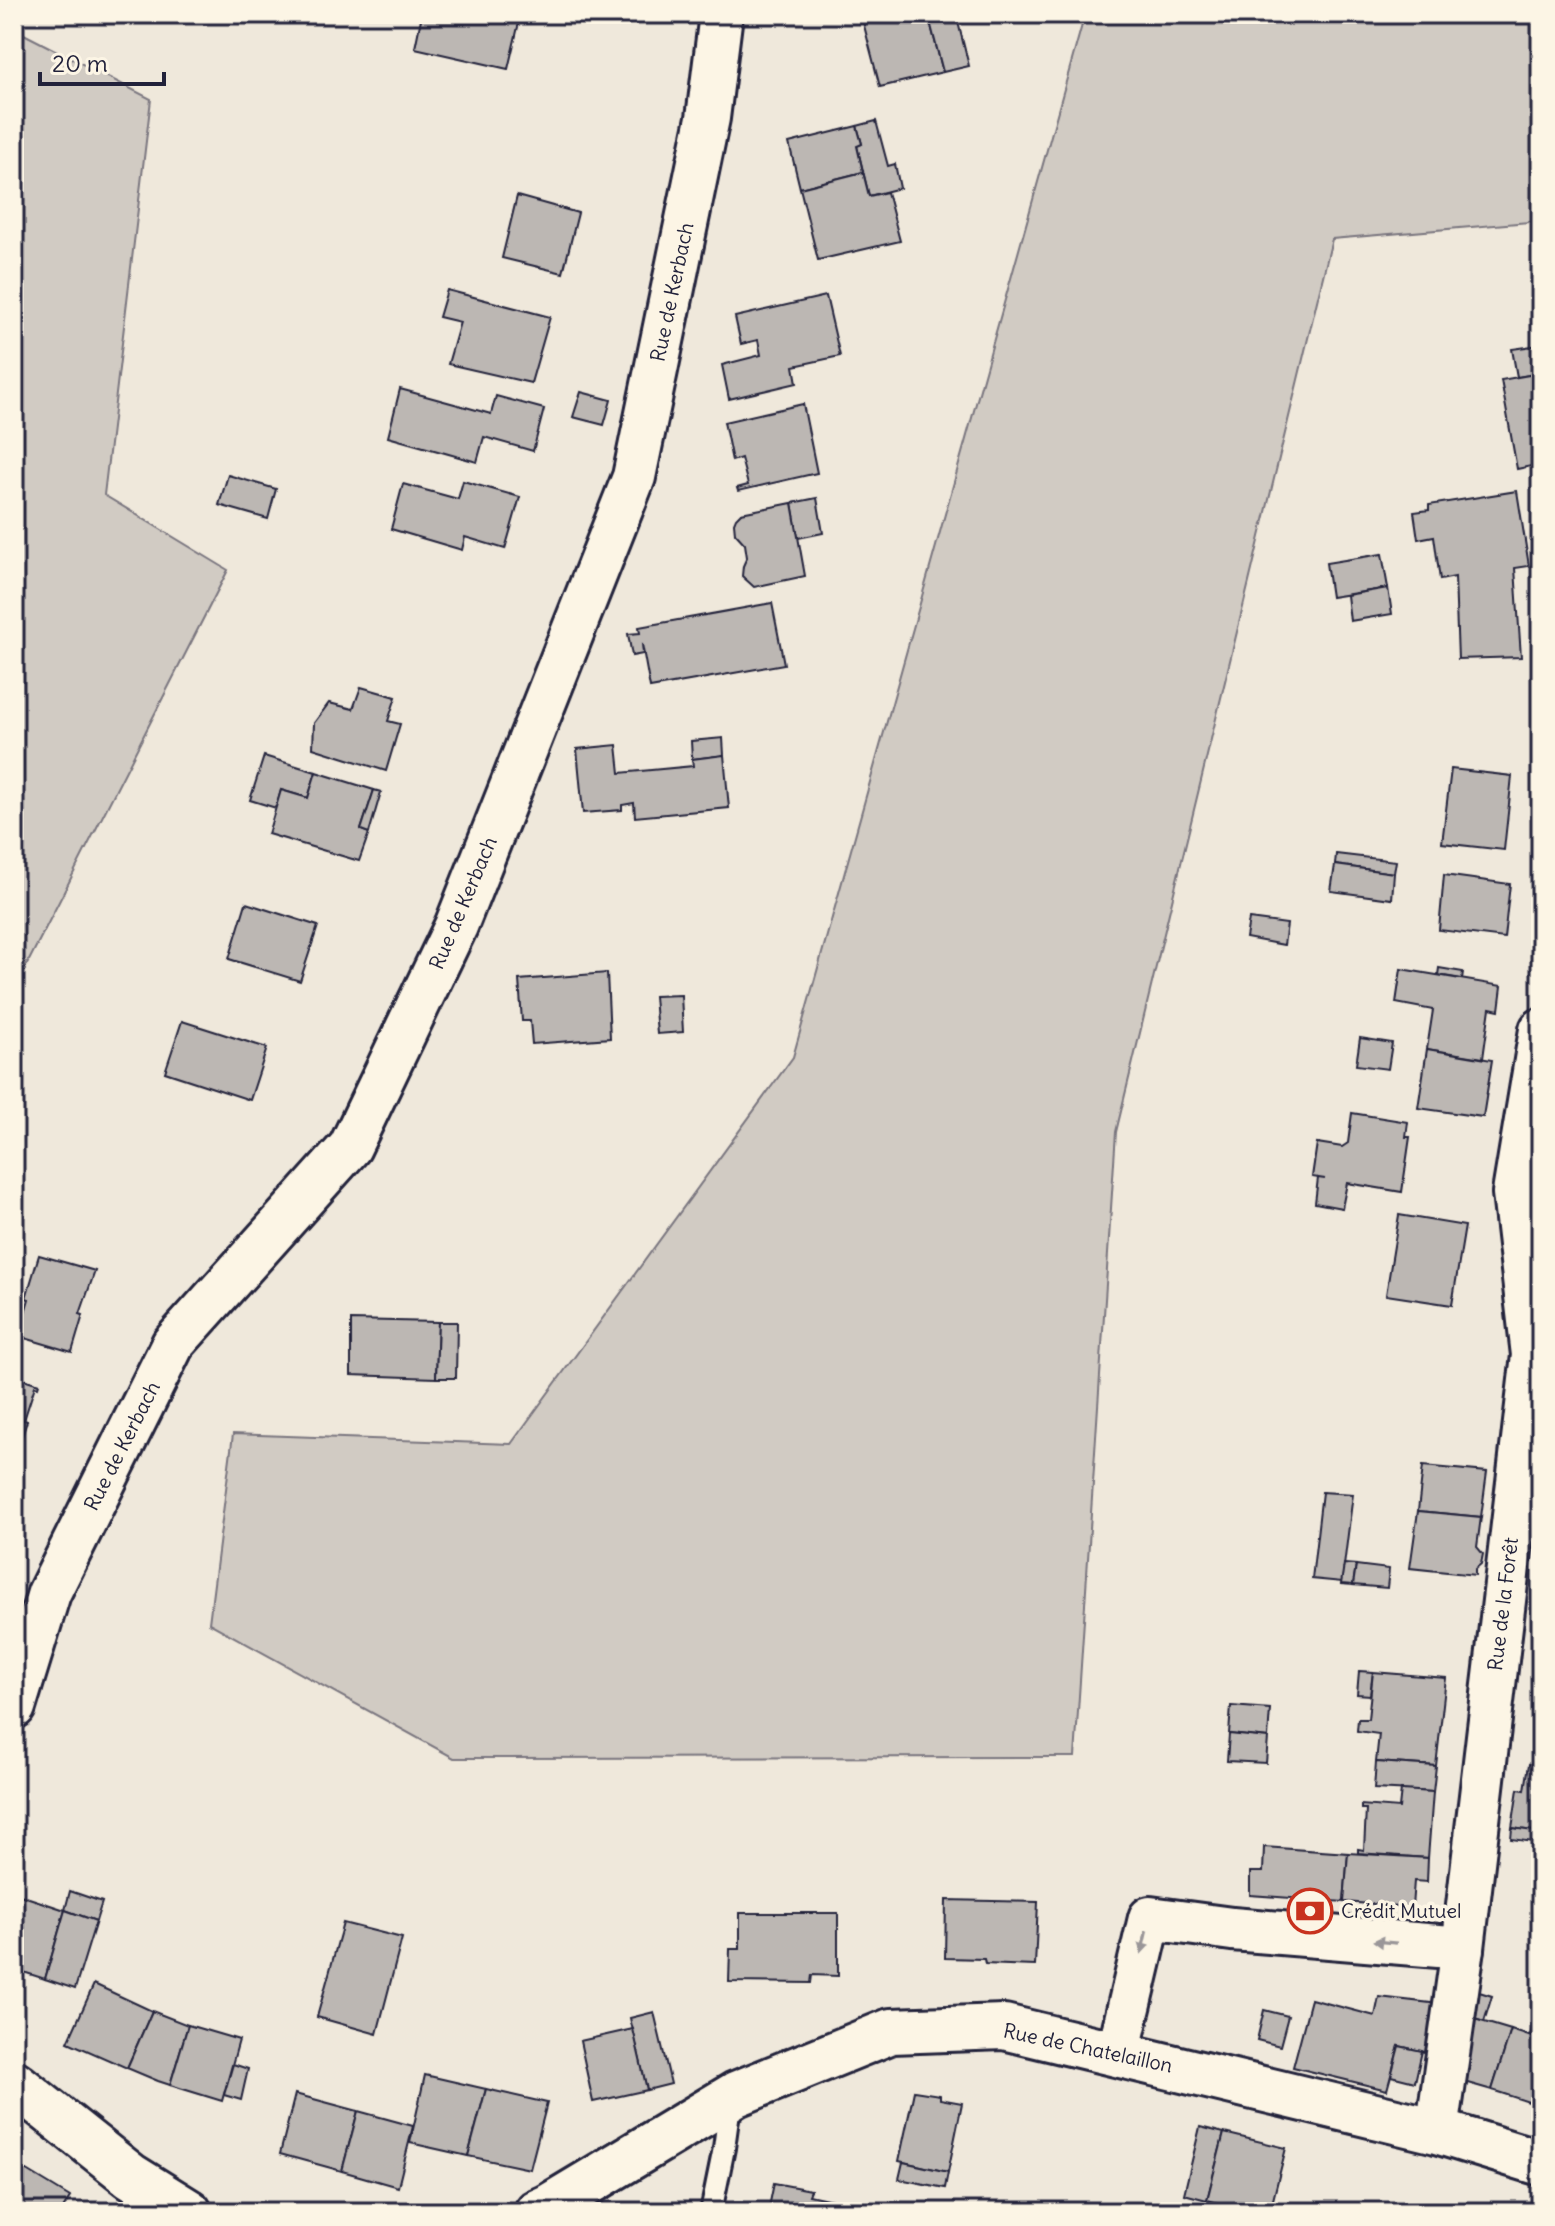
<svg xmlns="http://www.w3.org/2000/svg" width="1555" height="2226" viewBox="0 0 1555 2226" font-family="Delius,sans-serif">
<style>
.green{fill:#d1cbc3;stroke:#7a767f;stroke-width:2}
.building{fill:#bcb7b3;stroke:#22223b;stroke-width:2}
.lines{fill:none;stroke-linecap:round;stroke-linejoin:round}
.service-casing{stroke:#22223b;stroke-width:26}
.minor-casing{stroke:#22223b;stroke-width:48}
.secondary-casing{stroke:#22223b;stroke-width:50}
.service{stroke:#fcf5e5;stroke-width:20}
.minor{stroke:#fcf5e5;stroke-width:42}
.secondary{stroke:#fcf5e5;stroke-width:44}
.oneway{fill:#9a9698}
.labels{text-anchor:middle;stroke-width:7;stroke-linejoin:round;paint-order:stroke}
.street-label{font-size:20px;fill:#22223b;stroke:#fcf5e5}
.poi-label{font-size:20px;fill:#22223b;stroke:#fcf5e5;text-anchor:start}
</style>
<rect width="100%" height="100%" fill="#efe8db"/>
<filter id="ink" filterUnits="userSpaceOnUse"><feTurbulence type="fractalNoise" baseFrequency=".0125" numOctaves="2"/><feDisplacementMap in="SourceGraphic" scale="16" xChannelSelector="R" yChannelSelector="G"/><feConvolveMatrix kernelMatrix="1 2 1 2 8 2 1 2 1" color-interpolation-filters="sRGB"/></filter>
<g filter="url(#ink)">
<g class="green">
<polygon points="1085,14 1541,14 1541,221 1332,239 1116,1132 1075,1757 454,1758 209,1623 233,1434 511,1444 793,1057"/>
<polygon points="14,29 151,99 104,495 228,570 14,990"/>
</g>
<g class="building">
<polygon points="422,14 521,14 508,69 415,48"/>
<polygon points="861,14 928,14 943,72 880,87"/>
<polygon points="928,14 956,14 969,66 943,72"/>
<polygon points="876,121 888,166 895,164 900,188 869,196 857,146 862,144 857,126"/>
<polygon points="857,126 862,144 857,146 863,172 800,188 789,143"/>
<polygon points="863,172 869,196 887,192 900,241 818,260 800,188"/>
<polygon points="517,196 578,213 563,273 502,258"/>
<polygon points="447,290 550,317 531,383 448,364 460,322 439,317"/>
<polygon points="826,296 840,356 794,366 797,383 729,399 722,365 761,355 758,340 741,344 735,317"/>
<polygon points="1540,345 1541,373 1517,377 1512,349"/>
<polygon points="1541,373 1541,464 1517,469 1501,380"/>
<polygon points="400,389 491,414 496,396 544,409 533,451 484,437 477,462 388,437"/>
<polygon points="581,392 611,400 604,425 573,417"/>
<polygon points="803,404 817,473 738,491 737,488 748,485 741,458 732,461 724,422"/>
<polygon points="228,475 276,489 268,519 219,505"/>
<polygon points="463,481 520,497 505,549 465,537 462,550 391,529 403,484 458,499"/>
<polygon points="1517,491 1529,566 1515,568 1521,657 1458,659 1455,577 1440,580 1434,536 1418,539 1414,512 1429,510 1429,505"/>
<polygon points="817,498 823,533 798,538 792,503"/>
<polygon points="792,503 805,576 754,587 742,576 743,566 747,557 745,544 735,533 734,523 736,518 741,513"/>
<polygon points="1382,554 1388,588 1331,597 1326,563"/>
<polygon points="1388,588 1392,614 1350,621 1347,595"/>
<polygon points="772,603 784,664 650,688 642,644 643,654 632,656 628,634 640,633 639,627"/>
<polygon points="361,687 396,697 388,721 400,724 386,771 313,748 314,723 329,703 353,709"/>
<polygon points="723,738 724,755 692,759 691,741"/>
<polygon points="617,745 620,773 693,766 692,759 724,755 729,808 635,817 634,803 622,805 622,810 583,813 577,749"/>
<polygon points="264,756 316,772 308,798 281,790 276,808 250,800"/>
<polygon points="1451,769 1512,776 1504,850 1442,843"/>
<polygon points="316,772 374,790 361,830 369,833 359,861 268,834 281,790 308,798"/>
<polygon points="374,790 381,792 369,833 361,830"/>
<polygon points="1336,854 1396,861 1394,873 1335,865"/>
<polygon points="1335,865 1394,873 1392,899 1331,891"/>
<polygon points="1444,875 1510,884 1504,938 1439,930"/>
<polygon points="246,903 318,926 300,981 229,959"/>
<polygon points="1249,919 1287,924 1284,945 1246,938"/>
<polygon points="1439,968 1463,972 1462,979 1438,975"/>
<polygon points="1401,969 1502,986 1499,1010 1490,1008 1483,1058 1427,1049 1433,1010 1396,1003"/>
<polygon points="607,973 610,1038 532,1044 530,1021 522,1021 519,980"/>
<polygon points="681,995 683,1032 657,1034 654,996"/>
<polygon points="182,1021 267,1048 250,1100 165,1072"/>
<polygon points="1360,1038 1392,1043 1388,1069 1356,1065"/>
<polygon points="1427,1049 1492,1060 1483,1117 1418,1108"/>
<polygon points="1352,1113 1408,1122 1406,1137 1410,1137 1402,1192 1347,1183 1342,1208 1315,1203 1318,1178 1325,1179 1312,1177 1317,1143 1342,1147 1348,1143"/>
<polygon points="1399,1215 1465,1226 1452,1305 1386,1295"/>
<polygon points="39,1255 95,1271 80,1314 83,1315 72,1352 18,1336 29,1299 26,1298"/>
<polygon points="351,1320 438,1322 436,1378 351,1375"/>
<polygon points="438,1322 457,1322 456,1378 436,1378"/>
<polygon points="14,1376 39,1384 38,1387 35,1386 24,1420 27,1421 18,1449 14,1448"/>
<polygon points="1423,1466 1487,1472 1481,1517 1418,1511"/>
<polygon points="1322,1492 1353,1494 1342,1582 1312,1579"/>
<polygon points="1418,1511 1481,1517 1477,1547 1483,1554 1481,1564 1475,1569 1475,1575 1410,1568"/>
<polygon points="1344,1564 1356,1565 1353,1585 1341,1584"/>
<polygon points="1356,1565 1389,1569 1387,1588 1353,1585"/>
<polygon points="1359,1671 1373,1672 1370,1695 1357,1694"/>
<polygon points="1373,1672 1446,1678 1436,1766 1376,1762 1379,1734 1357,1731 1358,1719 1368,1719"/>
<polygon points="1541,1696 1541,1749 1531,1748"/>
<polygon points="1231,1706 1270,1709 1268,1738 1229,1734"/>
<polygon points="1229,1734 1268,1738 1266,1763 1227,1761"/>
<polygon points="1376,1762 1436,1766 1433,1792 1374,1789"/>
<polygon points="1529,1764 1541,1766 1541,1832 1512,1828 1518,1789 1525,1790"/>
<polygon points="1401,1790 1433,1792 1428,1858 1358,1853 1358,1849 1364,1850 1366,1809 1361,1809 1361,1805 1399,1808"/>
<polygon points="1512,1828 1541,1832 1541,1843 1511,1839"/>
<polygon points="1264,1847 1348,1853 1344,1902 1250,1895 1250,1872 1263,1872"/>
<polygon points="1348,1853 1428,1858 1427,1882 1414,1881 1412,1907 1344,1902"/>
<polygon points="70,1891 102,1902 96,1921 65,1910"/>
<polygon points="14,1893 65,1910 45,1979 14,1969"/>
<polygon points="946,1900 1038,1902 1035,1966 985,1964 984,1959 945,1958"/>
<polygon points="65,1910 96,1921 75,1989 45,1979"/>
<polygon points="740,1913 838,1913 838,1976 812,1975 811,1983 729,1982 730,1949 740,1949"/>
<polygon points="343,1923 402,1938 377,2034 317,2017"/>
<polygon points="94,1984 152,2011 127,2068 68,2042"/>
<polygon points="1473,1990 1492,1996 1484,2022 1471,2018"/>
<polygon points="1379,1997 1439,2004 1433,2054 1399,2046 1387,2090 1293,2067 1311,1999 1375,2016"/>
<polygon points="1264,2010 1288,2016 1280,2046 1257,2040"/>
<polygon points="1537,2010 1541,2012 1541,2040 1530,2036"/>
<polygon points="152,2011 188,2025 170,2085 158,2081 127,2068"/>
<polygon points="654,2012 671,2084 647,2090 630,2018"/>
<polygon points="1471,2018 1511,2030 1492,2090 1464,2082"/>
<polygon points="188,2025 239,2040 222,2101 170,2085"/>
<polygon points="633,2029 647,2090 593,2102 580,2041"/>
<polygon points="1511,2030 1541,2040 1541,2106 1492,2090"/>
<polygon points="1399,2046 1422,2051 1415,2082 1391,2076"/>
<polygon points="233,2064 248,2069 241,2100 224,2095"/>
<polygon points="425,2075 486,2089 468,2156 410,2143"/>
<polygon points="486,2089 547,2103 530,2169 468,2156"/>
<polygon points="914,2091 940,2095 940,2099 962,2103 948,2172 899,2161"/>
<polygon points="295,2094 358,2111 342,2171 280,2154"/>
<polygon points="358,2111 413,2126 398,2187 342,2171"/>
<polygon points="1200,2127 1224,2133 1207,2200 1184,2194"/>
<polygon points="1224,2133 1286,2148 1270,2212 1254,2212 1207,2200"/>
<polygon points="903,2162 948,2172 945,2188 899,2179"/>
<polygon points="14,2163 70,2197 61,2212 14,2212"/>
<polygon points="774,2183 811,2190 809,2195 837,2201 835,2212 768,2212"/>
</g>
<g class="lines">
<g class="service-casing">
<polyline id="service" points="711,2212 724,2148 731,2097"/>
</g>
<g class="minor-casing">
<g id="minor">
<polyline points="14,1707 49,1593 173,1344 350,1147 456,926 634,477 708,118 721,14"/>
<polyline points="1118,2054 1150,1918 1232,1929 1463,1948"/>
<polyline points="1437,2131 1463,1948 1533,1355 1514,1193 1541,1030"/>
</g>
</g>
<g class="secondary-casing">
<g id="secondary">
<polyline points="14,2083 131,2176 189,2212"/>
<polyline points="537,2212 548,2207 736,2094 891,2031 1004,2027 1437,2131 1541,2163"/>
</g>
</g>
<use href="#service" class="service"/>
<use href="#minor" class="minor"/>
<use href="#secondary" class="secondary"/>
</g>
<defs><path id="oneway-solid" d="M-6-.8H1V-3.2L6.5 0L1 3.2V.8H-6Z" transform="scale(2)"/></defs>
<g class="oneway">
<use href="#oneway-solid" transform="translate(1144 1942) rotate(103)"/>
<use href="#oneway-solid" transform="translate(1385 1942) rotate(-175)"/>
</g>
</g>
<defs>
<g id="bank-ring" transform="scale(2.3)"><circle r="9.5" fill="#fcf5e5" stroke="#c8321e" stroke-width="1.5"/><path d="M-6-4H6V4H-6ZM0-2.3a2.3 2.3 0 1 0 0 4.6a2.3 2.3 0 1 0 0-4.6Z" fill="#c8321e"/></g>
</defs>
<g fill-rule="evenodd">
<use href="#bank-ring" x="1310" y="1911"/>
</g>
<g class="labels">
<g class="street-label">
<text transform="translate(672 292) rotate(-78)" y="7">Rue de Kerbach</text>
<text transform="translate(463 903) rotate(-67)" y="7">Rue de Kerbach</text>
<text transform="translate(122 1446) rotate(-63)" y="7">Rue de Kerbach</text>
<text transform="translate(1503 1604) rotate(-83)" y="7">Rue de la Forêt</text>
<text transform="translate(1088 2048) rotate(12)" y="7">Rue de Chatelaillon</text>
</g>
<g class="poi-label">
<text x="1341" y="1918">Crédit Mutuel</text>
</g>
</g>
<rect width="1555" height="2226" fill="none" stroke="#fcf5e5" stroke-width="48"/>
<rect x="24" y="24" width="1507" height="2178" fill="none" stroke="#22223b" stroke-width="3" filter="url(#ink)"/>
<path d="M40 72v12h124v-12" fill="none" stroke="#22223b" stroke-width="4"/>
<text x="52" y="72" font-size="24" fill="#22223b" stroke="#fcf5e5" stroke-width="6" paint-order="stroke">20 m</text>
</svg>
